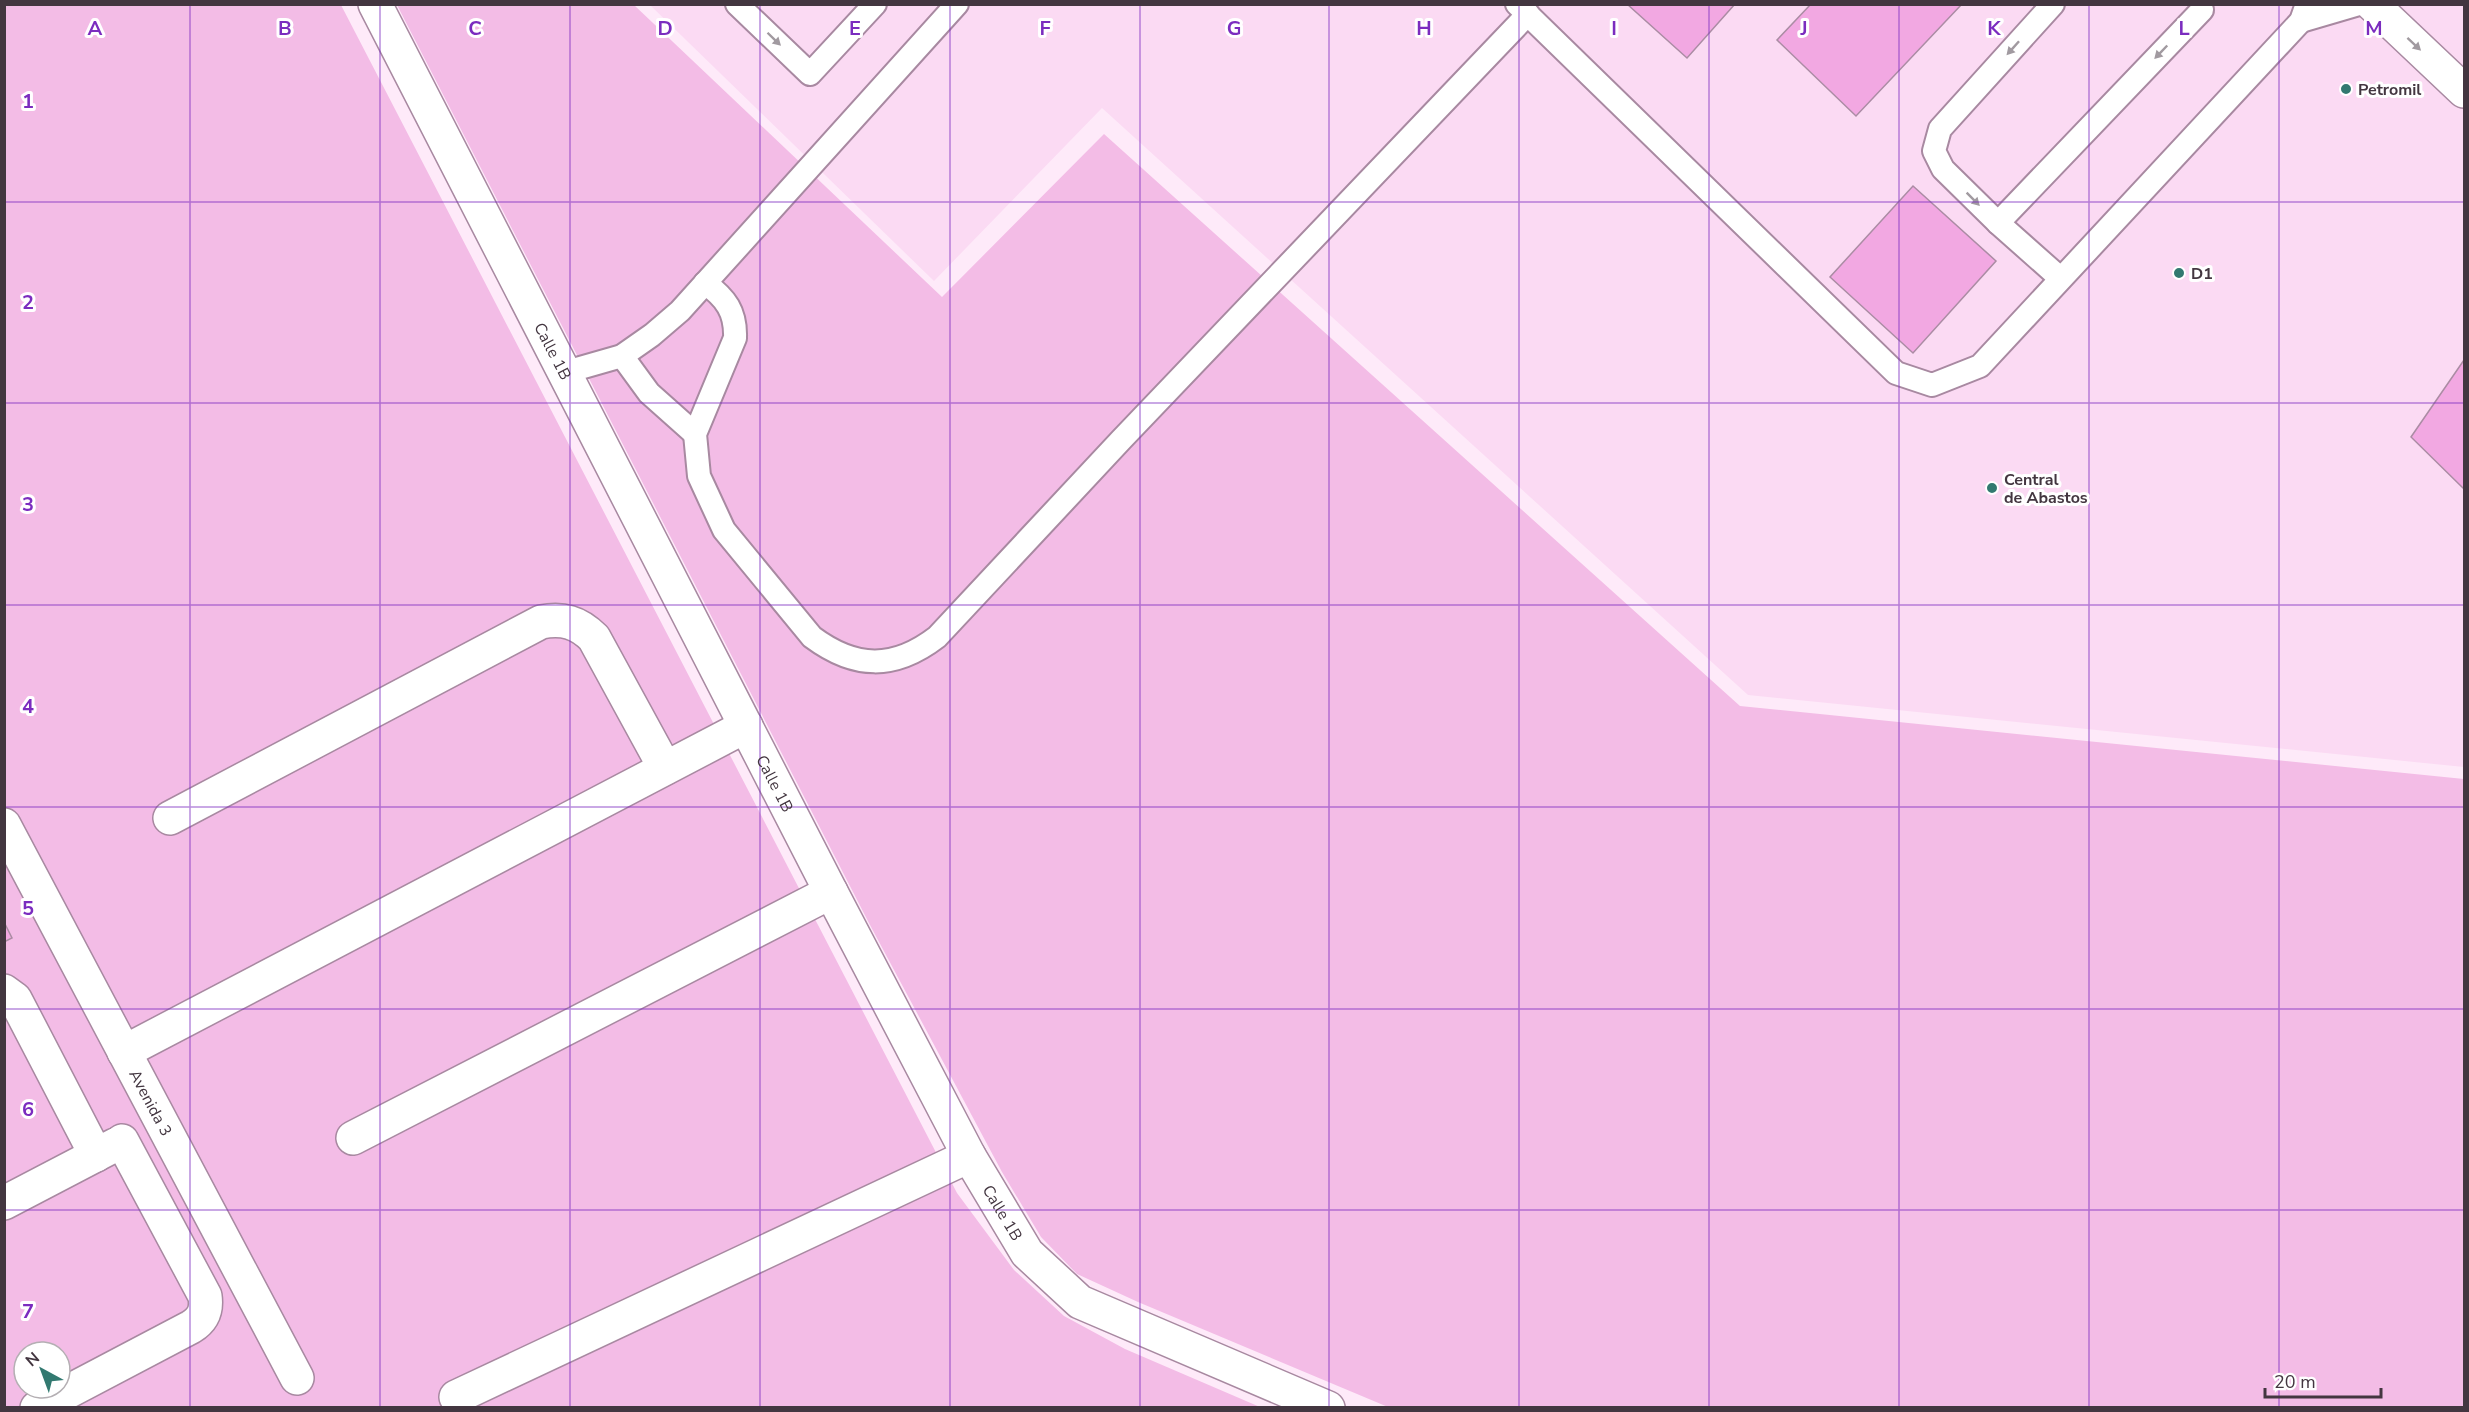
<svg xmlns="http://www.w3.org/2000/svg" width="2469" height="1412" viewBox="0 0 2469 1412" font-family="'Nunito Sans',sans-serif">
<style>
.built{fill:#fbdaf3}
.green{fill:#f3bce6;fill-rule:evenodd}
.building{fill:#f2a8e2;stroke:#ab8ca4;stroke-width:1.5}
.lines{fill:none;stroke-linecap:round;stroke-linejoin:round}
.service-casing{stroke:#a889a1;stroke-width:26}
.minor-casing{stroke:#a889a1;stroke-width:36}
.service{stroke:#fff;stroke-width:22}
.minor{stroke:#fff;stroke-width:33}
.oneway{fill:#a19aa0}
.grid{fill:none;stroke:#7b2cbf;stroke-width:1.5;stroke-opacity:0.55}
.poi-dot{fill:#327970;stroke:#fff;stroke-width:2}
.labels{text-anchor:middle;stroke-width:6;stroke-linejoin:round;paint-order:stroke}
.poi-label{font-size:16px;font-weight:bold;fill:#433640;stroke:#fff;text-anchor:start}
.street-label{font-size:16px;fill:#433640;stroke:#fff}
.grid-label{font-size:20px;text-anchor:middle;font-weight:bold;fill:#7b2cbf;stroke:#fff;stroke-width:6;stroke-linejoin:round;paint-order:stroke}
</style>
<rect width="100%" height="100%" fill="#feeaf9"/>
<polygon class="built" points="650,5 2464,5 2464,767 1748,695 1102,108 934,281"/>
<g class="green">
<path d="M5 5H341L957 1193 1014 1270 1064 1316 1125 1349 1260 1407 5 1408ZM24 1352H60V1388H24Z"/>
<polygon points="397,5 634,5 942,297 1104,134 1740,706 2464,779 2464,1407 1388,1407 1138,1302 1077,1274 1041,1237 1002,1172 870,925"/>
</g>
<g class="building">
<polygon points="1627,4 1735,4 1687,58"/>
<polygon points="1811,4 1962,4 1856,116 1777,40"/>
<polygon points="1913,186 1996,261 1913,353 1830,277"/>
<polygon points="2464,360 2464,489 2411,437"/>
<polygon points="4,922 12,938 4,942"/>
</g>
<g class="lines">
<g class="service-casing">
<g id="service">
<polyline points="737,4 810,74 875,4"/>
<polyline points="1517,4 1896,373 1932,385 1980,366 2301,21 2307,4"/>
<polyline points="2053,4 1940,129 1934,151 1943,169 1998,223 2060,278"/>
<polyline points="2301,21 2359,4"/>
<polyline points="1998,223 2202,10"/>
<path d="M705 283C726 298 736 312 735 338L695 434 699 476 724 530 812 637C855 669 894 670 937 637L1121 440 1528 14"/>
<polyline points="622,356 649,393 695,434"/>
<polyline points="566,372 622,356 652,335 680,311 957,4"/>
</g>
</g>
<g class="minor-casing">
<g id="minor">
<path id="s1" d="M375 4 831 892 969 1156 1027 1253 1080 1302 1328 1408"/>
<polyline points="2372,4 2464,91"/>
<path d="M170 818 541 622C563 618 578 622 594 638L665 768"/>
<path id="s2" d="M4 825 297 1378"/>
<polyline points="4,991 15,999 96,1155"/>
<polyline points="124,1052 746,726"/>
<polyline points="353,1138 831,892"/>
<polyline points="4,1203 115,1145"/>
<polyline points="456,1397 969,1156"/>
<path d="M37 1408 191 1327C204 1319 207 1310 205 1296L122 1141"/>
</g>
</g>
<use href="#service" class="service"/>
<use href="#minor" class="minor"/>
</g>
<defs><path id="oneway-solid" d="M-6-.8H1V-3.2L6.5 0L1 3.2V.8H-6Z" transform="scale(1.5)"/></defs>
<g class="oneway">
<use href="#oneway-solid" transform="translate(774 39) rotate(44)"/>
<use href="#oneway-solid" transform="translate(2414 44) rotate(43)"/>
<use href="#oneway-solid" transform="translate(2013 48) rotate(132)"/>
<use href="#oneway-solid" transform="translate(2161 52) rotate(134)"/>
<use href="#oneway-solid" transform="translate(1973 199) rotate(45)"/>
</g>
<path class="grid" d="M190 4V1408M380 4V1408M570 4V1408M760 4V1408M950 4V1408M1140 4V1408M1329 4V1408M1519 4V1408M1709 4V1408M1899 4V1408M2089 4V1408M2279 4V1408M4 202H2464M4 403H2464M4 605H2464M4 807H2464M4 1009H2464M4 1210H2464"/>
<g class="poi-dot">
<circle cx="2346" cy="89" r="6"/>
<circle cx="2179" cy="273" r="6"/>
<circle cx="1992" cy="488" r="6"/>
</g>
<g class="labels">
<g class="poi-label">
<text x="2358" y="95">Petromil</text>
<text x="2191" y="279">D1</text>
<text x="2004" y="485">Central<tspan x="2004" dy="18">de Abastos</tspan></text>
</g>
<g class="street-label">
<text dy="6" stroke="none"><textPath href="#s1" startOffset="390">Calle 1B</textPath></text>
<text dy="6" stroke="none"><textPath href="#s1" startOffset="876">Calle 1B</textPath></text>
<text dy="6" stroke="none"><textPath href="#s2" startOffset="314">Avenida 3</textPath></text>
<text dy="6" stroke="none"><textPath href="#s1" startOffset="1362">Calle 1B</textPath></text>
</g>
</g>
<g class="grid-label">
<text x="95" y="35">A</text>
<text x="285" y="35">B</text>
<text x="475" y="35">C</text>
<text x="665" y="35">D</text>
<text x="855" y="35">E</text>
<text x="1045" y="35">F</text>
<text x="1234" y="35">G</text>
<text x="1424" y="35">H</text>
<text x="1614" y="35">I</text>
<text x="1804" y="35">J</text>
<text x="1994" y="35">K</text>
<text x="2184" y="35">L</text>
<text x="2374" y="35">M</text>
<text x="28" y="108">1</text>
<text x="28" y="309">2</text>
<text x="28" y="511">3</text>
<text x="28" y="713">4</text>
<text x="28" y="915">5</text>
<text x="28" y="1116">6</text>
<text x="28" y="1318">7</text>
</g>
<rect width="2469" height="1412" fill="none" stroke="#433640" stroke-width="12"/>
<g transform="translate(42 1370) rotate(319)"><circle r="28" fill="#ffffff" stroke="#b4afb3" stroke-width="1.5"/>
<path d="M0-4.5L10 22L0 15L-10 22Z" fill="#327970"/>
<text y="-9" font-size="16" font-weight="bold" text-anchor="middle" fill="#433640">N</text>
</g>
<path d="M2265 1388v9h116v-9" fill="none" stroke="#433640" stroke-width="3"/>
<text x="2274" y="1388" font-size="18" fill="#433640" stroke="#ffffff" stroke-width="4.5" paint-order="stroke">20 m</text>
</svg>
